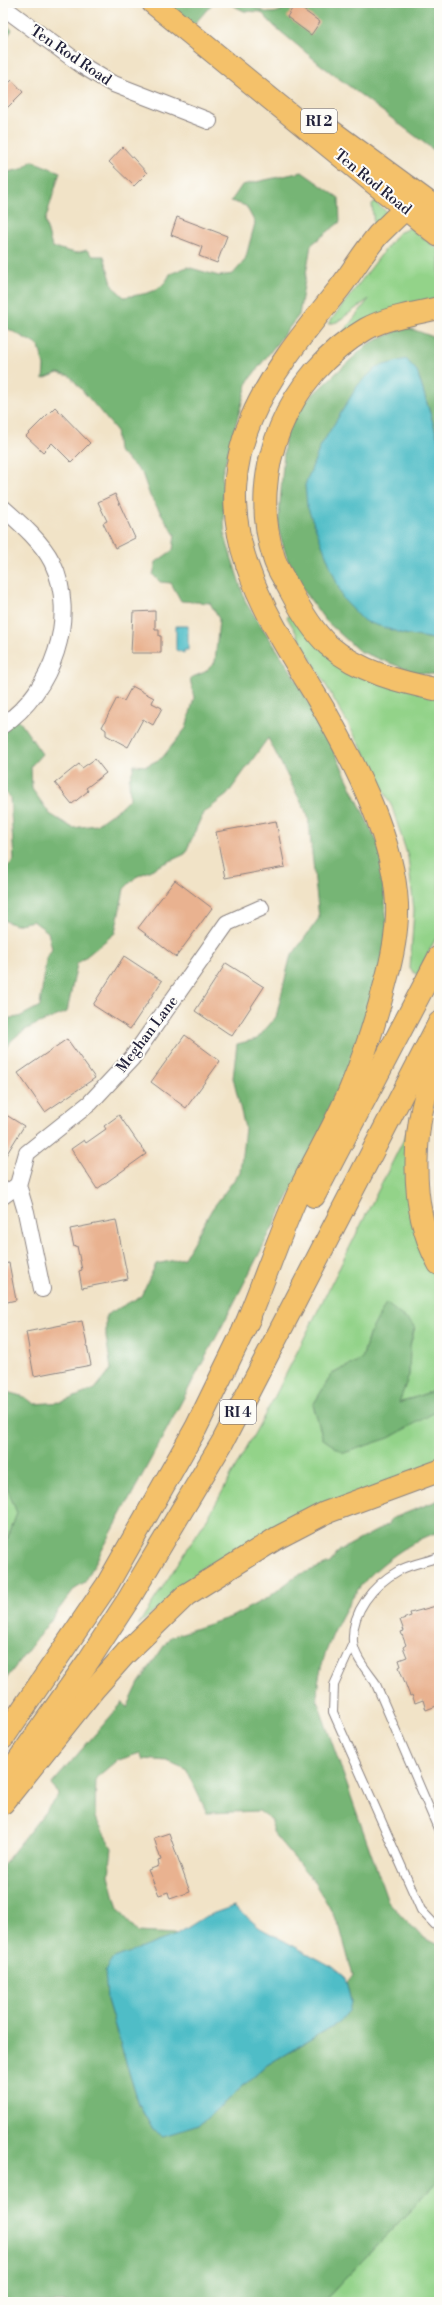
<svg xmlns="http://www.w3.org/2000/svg" width="442" height="2305" viewBox="0 0 442 2305" font-family="'Libre Bodoni',serif">
<style>
.green{fill:#93d389;stroke:#5a7a62}
.forest{fill:#76b575;stroke:#4c6c58;fill-rule:evenodd}
.water{fill:#4fbdc7;stroke:#387081}
.lines{fill:none;stroke-linecap:round;stroke-linejoin:round}
.stream{stroke:#4fbdc7;stroke-width:5}
.building{fill:#e9b290}
.lane-casing{stroke:#8a8281;stroke-width:10}
.street-casing{stroke:#8a8281;stroke-width:18}
.primary-casing{stroke:#8a8281;stroke-width:24}
.highway-casing{stroke:#8a8281;stroke-width:24}
.lane{stroke:#fff;stroke-width:8}
.street{stroke:#fff;stroke-width:16}
.primary{stroke:#f4c16a;stroke-width:22}
.highway{stroke:#f4c16a;stroke-width:22}
.labels{text-anchor:middle;stroke-width:4;stroke-linejoin:round;paint-order:stroke}
.shield{fill:#fdfcf7;stroke:#646373;stroke-width:1}
.shield-label{font-size:14px;font-weight:bold;fill:#22223b}
.street-label{font-size:15px;fill:#22223b;stroke:#fdfcf7}
</style>
<rect width="100%" height="100%" fill="#fdfcf7"/>
<filter id="ink" filterUnits="userSpaceOnUse"><feTurbulence type="fractalNoise" baseFrequency=".025" numOctaves="2"/><feDisplacementMap in="SourceGraphic" scale="8" xChannelSelector="R" yChannelSelector="G"/><feConvolveMatrix kernelMatrix="1 2 1 2 8 2 1 2 1" color-interpolation-filters="sRGB"/></filter>
<filter id="wash" filterUnits="userSpaceOnUse"><feTurbulence type="fractalNoise" baseFrequency=".012" numOctaves="4" result="noise"/><feDisplacementMap in="SourceGraphic" scale="16" xChannelSelector="R" yChannelSelector="G"/><feGaussianBlur stdDeviation="0.9" result="paint"/><feColorMatrix in="noise" values="0 0 0 0 0 0 0 0 0 0 0 0 0 0 0 0 0 1.4 0 .05"/><feComposite in="paint" operator="in"/></filter>
<g filter="url(#wash)">
<rect width="100%" height="100%" fill="#f1e3c7"/>
<g class="green">
<polygon points="375,202 388,213 374,226 372,204"/>
<polygon points="410,228 439,250 439,300 340,336 369,299 337,322 328,324 398,233"/>
<polygon points="293,613 311,636 439,700 439,932 417,975 410,969 414,910 408,857 392,807 364,752 287,617"/>
<polygon points="409,1129 439,1273 439,1389 398,1403 409,1375 410,1346 415,1326 369,1335 362,1359 332,1374 313,1406 434,1413 439,1410 439,1461 181,1590 138,1625 210,1514 274,1398"/>
<polygon points="3,1478 18,1513 7,1540 3,1539"/>
<polygon points="439,2180 439,2302 323,2302"/>
</g>
<g class="forest">
<polygon points="155,3 213,3 189,30"/>
<path d="M228 3H250C265 14 276 18 290 3H439V154L321 65 274 26 261 12 244 11Z"/>
<polygon points="3,22 12,30 3,42"/>
<path d="M32 161 60 172 45 221 52 247 76 253 87 250 93 256H104L113 287 124 297C143 294 161 294 170 274L187 267 219 276 233 274 245 260 255 223 246 206 231 201 242 185 302 172 339 198 340 222 311 245 299 315 248 381 222 474 225 537 246 603 290 669 325 732 381 850 387 926 380 1000 316 1143 219 1332 85 1582 75 1588 3 1683V1539L7 1540 17 1513 3 1478V1391L25 1397 34 1404 62 1402 95 1389 111 1369 106 1336V1315L141 1296 156 1264 184 1258 212 1209 240 1172 245 1128 233 1078 237 1044 257 1039 276 1017 290 958 319 918 308 816 268 738 227 795 203 813 185 854 136 877 124 889 115 933 77 964 67 1012C44 1022 14 1029 3 1053V1019L19 1017 40 1006 46 959 52 949 48 932 33 921 15 925 3 920V871L14 860 10 797 3 791V723L16 716 42 754 31 766 32 789 50 814 73 828 96 825 120 808 130 798 129 779 133 770 134 765 146 766 162 758 186 728 194 698 190 678 205 672 215 662 219 619 210 603 181 601 171 583 160 582 153 575 156 562 173 550 175 535 150 496 142 473 118 451 116 430 70 376 58 373 43 379 44 366 39 346 3 326V173L22 169Z"/>
<polygon points="406,327 439,339 439,442 417,371 307,506 404,634 439,640 439,675 413,672 359,651 325,620 292,574 278,529 285,438 299,407 368,344"/>
<polygon points="386,1303 415,1326 410,1346 409,1375 399,1403 439,1389 439,1410 389,1438 344,1453 323,1439 313,1405 332,1374 362,1359 369,1335"/>
<path d="M439 1500V1532C412 1540 377 1565 360 1587 340 1614 313 1669 318 1703L388 1901 422 1937 439 1945V2180L323 2302H3V1865L59 1794 51 1785 123 1702 127 1708 139 1683 170 1637 231 1617 269 1597 296 1576 330 1563 340 1550 389 1524 391 1519ZM140 1753 143 1759 167 1761 186 1769 207 1813 259 1811 272 1820V1832L312 1879 327 1903 340 1928 353 1976 346 1982 351 2002 338 2023 267 2065 199 2125 153 2130 139 2105 107 2000 176 1934 138 1932 118 1909 109 1875 112 1848 95 1818 96 1778 116 1761Z"/>
</g>
<g class="water">
<polygon points="406,359 417,371 439,442 439,640 404,634 364,621 343,599 307,506 305,485 320,447 358,385 377,367"/>
<polygon points="176,626 188,626 188,650 184,650 184,653 176,650"/>
<polygon points="234,1906 260,1928 333,1967 345,1977 351,2002 349,2011 338,2023 267,2065 199,2125 163,2136 153,2130 139,2105 107,2000 105,1970 112,1959 176,1935 206,1916"/>
</g>
<g class="lines">
<polyline class="stream" points="436,3 439,12"/>
</g>
<g id="blocks">
<g class="building">
<polygon points="295,4 320,22 311,35 287,17"/>
<polygon points="12,80 23,92 3,112 3,89"/>
<polygon points="123,147 147,173 134,186 109,162"/>
<polygon points="177,217 227,236 217,263 199,256 202,247 171,235"/>
<polygon points="55,407 90,443 71,462 52,443 43,452 26,436"/>
<polygon points="115,494 135,538 115,548 103,523 107,521 98,502"/>
<polygon points="155,611 155,629 159,629 159,636 161,636 161,653 131,653 133,612"/>
<polygon points="132,686 154,698 152,703 162,708 153,725 143,719 128,747 106,735 106,730 102,727 117,698 124,701"/>
<polygon points="95,759 106,773 86,788 88,791 72,804 55,783 79,764 82,768"/>
<polygon points="276,821 285,867 225,878 216,832"/>
<polygon points="175,880 212,908 176,957 138,928"/>
<polygon points="124,956 162,981 130,1029 93,1005"/>
<polygon points="226,963 264,987 232,1036 195,1011"/>
<polygon points="185,1035 220,1061 186,1108 151,1082"/>
<polygon points="67,1039 95,1078 45,1112 18,1073"/>
<polygon points="3,1113 24,1126 3,1160"/>
<polygon points="119,1115 146,1154 97,1189 71,1149 84,1140 86,1143 106,1129 104,1126"/>
<polygon points="116,1220 128,1279 82,1288 79,1271 82,1270 77,1246 74,1247 70,1229"/>
<polygon points="9,1263 16,1300 3,1303 3,1264"/>
<polygon points="82,1321 91,1365 34,1376 26,1332"/>
<polygon points="436,1606 439,1615 439,1705 426,1710 423,1700 415,1703 412,1695 410,1696 399,1667 401,1666 399,1660 407,1657 403,1647 406,1645 401,1632 404,1631 400,1620 411,1616 410,1613"/>
<polygon points="169,1833 190,1892 170,1899 168,1892 159,1895 148,1870 159,1866 158,1861 161,1860 154,1838"/>
</g>
</g>
</g>
<g filter="url(#ink)">
<use href="#blocks" fill-opacity="0" stroke="#8a8281" stroke-width="1"/>
<g class="lines">
<g class="lane-casing">
<g id="lane">
<path d="M439 1557C426 1562 410 1564 398 1571 373 1585 351 1612 353 1642 354 1656 367 1671 375 1682L439 1831"/>
<polyline points="353,1643 334,1685 333,1712 421,1910 439,1929"/>
</g>
</g>
<g class="street-casing">
<g id="street">
<polyline points="3,7 83,66 111,83 209,121"/>
<path d="M3 508C20 523 42 542 52 562 79 617 52 692 3 725"/>
<polyline points="18,1185 26,1212 42,1289"/>
<polyline points="3,1196 18,1185 27,1153 90,1103 132,1058 227,923 261,908"/>
</g>
</g>
<g class="primary-casing">
<g id="primary">
<polyline points="153,3 439,236"/>
<polyline points="319,122 439,210"/>
</g>
</g>
<g class="highway-casing">
<g id="highway">
<path d="M439 308C417 313 385 318 366 329 288 374 246 471 274 558 277 569 285 580 290 590 300 609 312 630 328 645 359 672 400 682 439 690"/>
<path d="M439 1059C411 1117 407 1207 439 1264"/>
<polyline points="314,1196 439,957"/>
<path d="M244 1329C264 1282 280 1232 302 1185 318 1153 336 1123 350 1090 364 1056 376 1020 385 984 392 959 398 931 397 904 394 840 357 768 326 713 298 665 265 618 247 565 209 453 267 378 334 295 350 276 362 254 378 235 387 226 396 217 405 209L439 220"/>
<polyline points="3,1738 107,1585 196,1428 250,1317"/>
<polyline points="3,1782 89,1660 130,1597 222,1443 439,1023"/>
<polyline points="3,1803 94,1689 126,1653 186,1595 277,1538 325,1513 439,1471"/>
</g>
</g>
<use href="#lane" class="lane"/>
<use href="#street" class="street"/>
<use href="#primary" class="primary"/>
<use href="#highway" class="highway"/>
</g>
</g>
<g class="labels">
<g class="shield">
<rect x="301" y="109" width="36" height="24" rx="3"/>
<rect x="220" y="1400" width="36" height="24" rx="3"/>
</g>
<g class="shield-label">
<text x="319" y="126">RI 2</text>
<text x="238" y="1417">RI 4</text>
</g>
<g class="street-label">
<text transform="translate(71 55) rotate(34)" y="5">Ten Rod Road</text>
<text transform="translate(373 182) rotate(39)" y="5">Ten Rod Road</text>
<text transform="translate(147 1034) rotate(-53)" y="5">Meghan Lane</text>
</g>
</g>
<rect width="442" height="2305" fill="none" stroke="#fdfcf7" stroke-width="16"/>
</svg>
